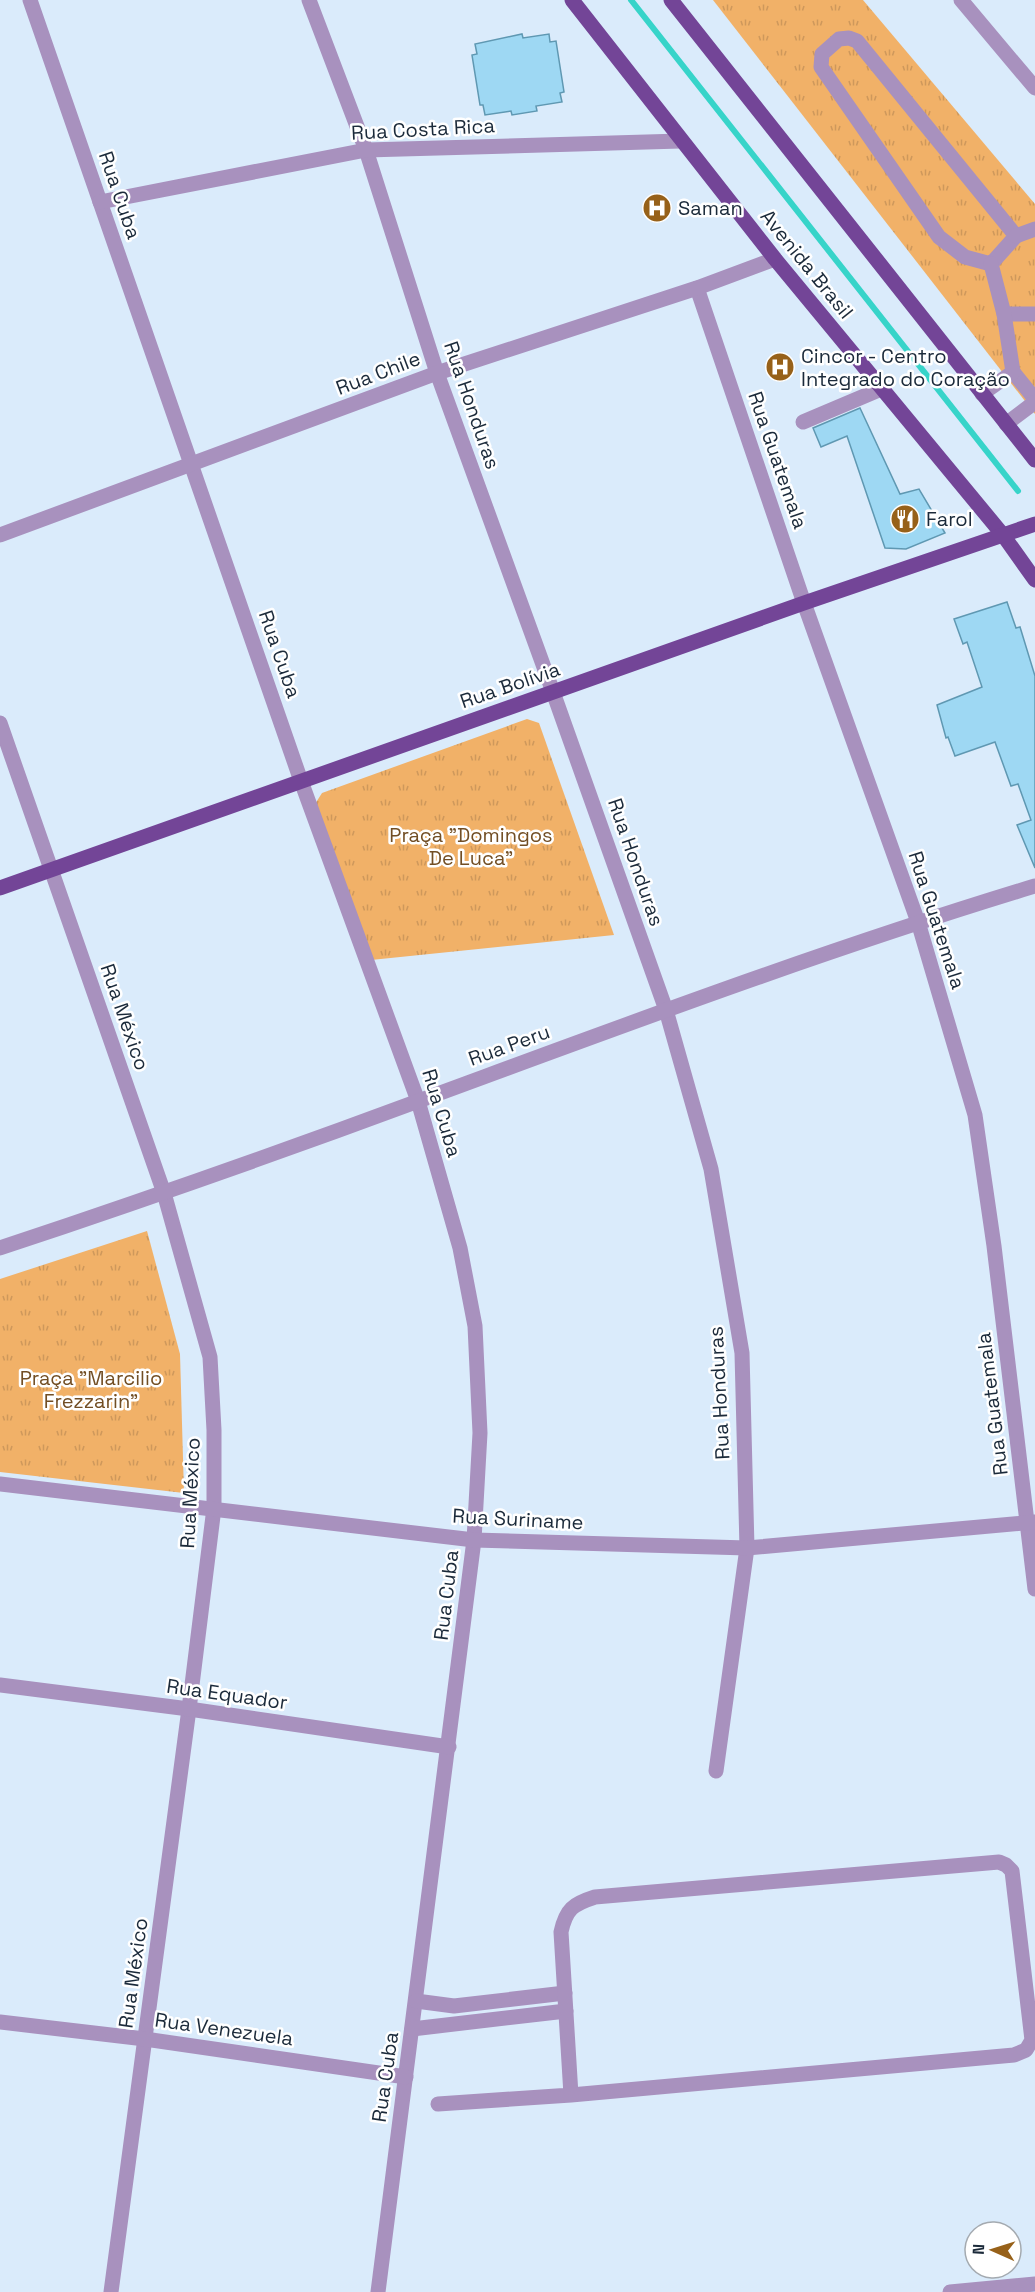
<svg xmlns="http://www.w3.org/2000/svg" width="1035" height="2292" viewBox="0 0 1035 2292" font-family="'Space Grotesk',sans-serif">
<style>
.grass{fill:url(#grass-tufts)}
.lines{fill:none;stroke-linecap:round;stroke-linejoin:round}
.stream{stroke:#37d4c9;stroke-width:6}
.building{fill:#9ed8f3;stroke:#5f98b2;stroke-width:1.5}
.minor{stroke:#a891be;stroke-width:15}
.major{stroke:#734597;stroke-width:15}
.labels{text-anchor:middle;stroke-width:5;stroke-linejoin:round;paint-order:stroke}
.street-label{font-size:20px;fill:#1b2a3a;stroke:#fff}
.poi-label{font-size:20px;fill:#1b2a3a;stroke:#fff;text-anchor:start}
.park-label{font-size:20px;fill:#724e24;stroke:#fff}
</style>
<defs>
<pattern id="grass-tufts" width="24" height="20" patternUnits="userSpaceOnUse" patternTransform="scale(1.5)"><rect width="24" height="20" fill="#f1b168"/><path d="M3 7l-1-3M5 7V3M7 7l1-3M15 17l-1-3M17 17v-4M19 17l1-3" fill="none" stroke="#ce985b"/></pattern>
</defs>
<rect width="100%" height="100%" fill="#daebfb"/>
<g class="grass">
<polygon points="713,0 863,0 1035,204 1035,414"/>
<polygon points="527,719 539,723 614,935 371,960 315,804 322,793"/>
<polygon points="147,1231 180,1354 184,1493 0,1472 0,1279"/>
</g>
<g class="lines">
<polyline class="stream" points="631,0 1018,491"/>
</g>
<g class="building">
<polygon points="522,34 523,38 549,34 550,42 556,41 564,92 560,93 562,102 536,106 537,111 512,115 511,111 485,115 483,105 480,105 472,55 477,54 475,44"/>
<polygon points="860,408 900,494 919,489 945,533 906,549 885,548 847,436 821,447 813,428"/>
<polygon points="1007,602 1016,628 1020,627 1035,676 1035,868 1017,825 1031,820 1018,784 1011,786 995,742 955,756 948,737 946,738 937,705 982,687 967,642 963,644 954,619"/>
</g>
<g class="lines">
<g class="minor">
<polyline points="30,0 301,781 418,1101 460,1248 475,1326 480,1433 474,1540 378,2292"/>
<polyline points="309,0 366,150 437,373 553,692 666,1010 711,1169 742,1353 747,1548 716,1771"/>
<polyline points="961,0 1035,88"/>
<polygon points="849,38 857,41 1016,236 991,264 965,257 939,237 821,67 822,54 839,39"/>
<polyline points="100,202 366,150 681,141"/>
<polyline points="1016,236 1035,229"/>
<polyline points="697,288 804,603 918,922 975,1115 994,1246 1035,1589"/>
<polyline points="1004,314 1035,314"/>
<polyline points="1013,372 1035,399"/>
<polyline points="982,394 1013,372 1004,314 991,264"/>
<polyline points="803,422 881,389"/>
<polyline points="1006,424 1035,402"/>
<polyline points="0,535 437,373 697,288 775,259"/>
<polyline points="0,723 164,1193 210,1357 214,1430 214,1508 189,1709 111,2292"/>
<path d="M0 1248C141 1201 281 1152 421 1100 625 1025 827 949 1035 886"/>
<polyline points="0,1484 474,1540 747,1548 1035,1522"/>
<polyline points="0,1685 189,1709 449,1747"/>
<polyline points="416,2001 454,2006 565,1993"/>
<polyline points="0,2022 145,2039 406,2077"/>
<polyline points="412,2029 566,2011"/>
<path d="M438 2104 571 2095 1014 2055 1026 2050 1032 2040 1012 1871 1006 1865 999 1862 595 1897C573 1904 566 1909 561 1932L571 2095"/>
<polyline points="950,2292 1035,2284"/>
</g>
<g class="major">
<polyline points="572,0 775,259 1003,535 1035,580"/>
<polyline points="671,0 1035,460"/>
<polyline points="0,888 804,603 1035,524"/>
</g>
</g>
<defs>
<g id="hospital-disc" transform="scale(1.5)"><circle r="9.5" fill="#976119" stroke="#fff"/><path d="M-5-5h3v3.5h4V-5h3V5h-3V1.5h-4V5h-3Z" fill="#fff"/></g>
<g id="restaurant-disc" transform="scale(1.5)"><circle r="9.5" fill="#976119" stroke="#fff"/><path d="M-5-6h1v4h1v-4h1v4h1v-4h1v5L-1.5 .5V6h-2V.5L-5-1ZM5-6V6H3V1.5H1.5Q1.5-4 5-6Z" fill="#fff"/></g>
</defs>
<g fill-rule="evenodd">
<use href="#hospital-disc" x="657" y="208"/>
<use href="#hospital-disc" x="780" y="367"/>
<use href="#restaurant-disc" x="905" y="519"/>
</g>
<g class="labels">
<g class="street-label">
<text transform="translate(423 129) rotate(-3)" y="7">Rua Costa Rica</text>
<text transform="translate(120 195) rotate(71)" y="7">Rua Cuba</text>
<text transform="translate(807 264) rotate(51)" y="7">Avenida Brasil</text>
<text transform="translate(378 373) rotate(-21)" y="7">Rua Chile</text>
<text transform="translate(472 405) rotate(71)" y="7">Rua Honduras</text>
<text transform="translate(778 460) rotate(71)" y="7">Rua Guatemala</text>
<text transform="translate(280 654) rotate(71)" y="7">Rua Cuba</text>
<text transform="translate(510 685) rotate(-19)" y="7">Rua Bolívia</text>
<text transform="translate(636 862) rotate(71)" y="7">Rua Honduras</text>
<text transform="translate(937 920) rotate(72)" y="7">Rua Guatemala</text>
<text transform="translate(125 1017) rotate(71)" y="7">Rua México</text>
<text transform="translate(509 1045) rotate(-20)" y="7">Rua Peru</text>
<text transform="translate(442 1113) rotate(73)" y="7">Rua Cuba</text>
<text transform="translate(719 1393) rotate(-93)" y="7">Rua Honduras</text>
<text transform="translate(992 1404) rotate(-97)" y="7">Rua Guatemala</text>
<text transform="translate(190 1493) rotate(-87)" y="7">Rua México</text>
<text transform="translate(518 1519) rotate(3)" y="7">Rua Suriname</text>
<text transform="translate(446 1595) rotate(-83)" y="7">Rua Cuba</text>
<text transform="translate(227 1694) rotate(8)" y="7">Rua Equador</text>
<text transform="translate(133 1973) rotate(-82)" y="7">Rua México</text>
<text transform="translate(224 2029) rotate(8)" y="7">Rua Venezuela</text>
<text transform="translate(385 2077) rotate(-82)" y="7">Rua Cuba</text>
</g>
<g class="poi-label">
<text x="678" y="215">Saman</text>
<text x="801" y="363">Cincor - Centro<tspan x="801" dy="23">Integrado do Coração</tspan></text>
<text x="926" y="526">Farol</text>
</g>
<g class="park-label">
<text x="471" y="842">Praça "Domingos<tspan x="471" dy="23">De Luca"</tspan></text>
<text x="91" y="1385">Praça "Marcilio<tspan x="91" dy="23">Frezzarin"</tspan></text>
</g>
</g>
<g transform="translate(993 2250) rotate(273)"><circle r="28" fill="#ffffff" stroke="#a4aab0" stroke-width="1.5"/>
<path d="M0-4.5L10 22L0 15L-10 22Z" fill="#976119"/>
<text y="-9" font-size="16" font-weight="bold" text-anchor="middle" fill="#1b2a3a">N</text>
</g>
</svg>
